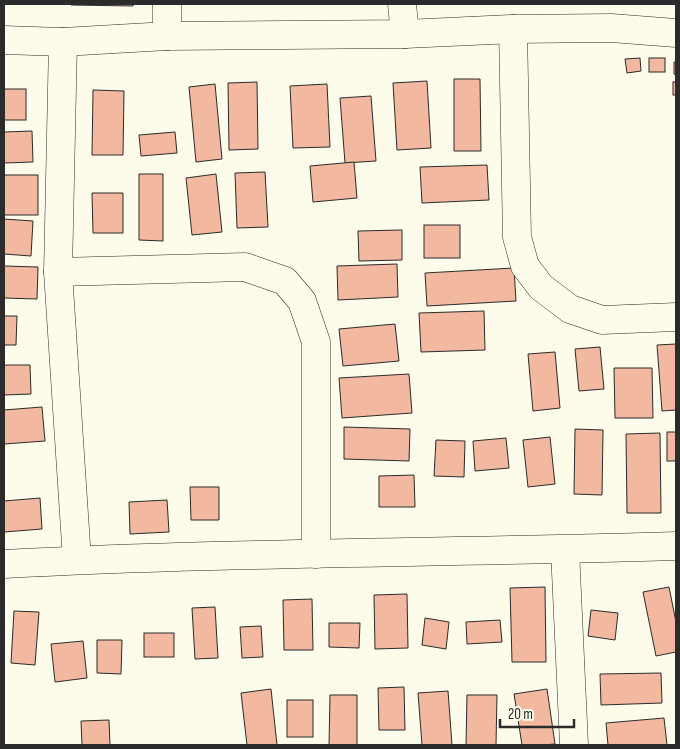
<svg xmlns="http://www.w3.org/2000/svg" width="680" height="749" viewBox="0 0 680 749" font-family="'Sofia Sans Condensed',sans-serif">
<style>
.building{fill:#f2b8a0;stroke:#2b2b2b}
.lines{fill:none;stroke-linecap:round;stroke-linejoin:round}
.minor-casing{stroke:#2b2b2b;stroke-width:29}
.minor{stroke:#fdfbea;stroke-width:28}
</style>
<rect width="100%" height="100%" fill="#fdfbea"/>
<g class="building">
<polygon points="71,4 133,4 133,6 71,5"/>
<polygon points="640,58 641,71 627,73 625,59"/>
<rect x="649" y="58" width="16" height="14"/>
<polygon points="674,62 676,62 676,75 674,74"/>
<polygon points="454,79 480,79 481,151 454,151"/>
<polygon points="427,81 431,148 397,150 393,83"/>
<polygon points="257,82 258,149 229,150 228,83"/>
<rect x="673" y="82" width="3" height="13"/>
<polygon points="215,84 222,159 196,162 189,87"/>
<polygon points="327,84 330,147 293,148 290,86"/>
<rect x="4" y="89" width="22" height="31"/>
<polygon points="93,90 124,91 123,155 92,155"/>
<polygon points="371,96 376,161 345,163 340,98"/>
<polygon points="32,131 33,162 4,163 4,132"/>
<polygon points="175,132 177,153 141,156 139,135"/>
<polygon points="354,162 357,198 313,202 310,166"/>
<polygon points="487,165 489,200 422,203 420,167"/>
<polygon points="265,172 268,227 237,228 235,173"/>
<polygon points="139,174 163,174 163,241 139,240"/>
<polygon points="216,174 222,232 192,235 186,178"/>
<rect x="4" y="175" width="34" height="40"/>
<polygon points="92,193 123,193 123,233 93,233"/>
<polygon points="4,219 33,221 31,256 4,254"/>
<rect x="424" y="225" width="36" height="33"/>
<polygon points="402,230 402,260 359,261 358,231"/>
<polygon points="397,264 398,297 338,300 337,266"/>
<polygon points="4,266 38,267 37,299 4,298"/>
<polygon points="514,268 516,301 427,306 425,273"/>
<polygon points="484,311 485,350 421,352 419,313"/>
<polygon points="4,316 17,316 16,345 4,345"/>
<polygon points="395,324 399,361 343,366 339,329"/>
<polygon points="676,344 676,410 662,411 657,345"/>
<polygon points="600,347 604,389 579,391 575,349"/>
<polygon points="555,352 560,408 533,411 528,354"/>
<polygon points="4,365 30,365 31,394 4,395"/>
<polygon points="614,368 652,368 653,418 615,418"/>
<polygon points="409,374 412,413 342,418 339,378"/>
<polygon points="42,407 45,441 4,444 4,410"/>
<polygon points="344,427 410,429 409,461 344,459"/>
<polygon points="575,429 603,430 602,495 574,494"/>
<rect x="667" y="432" width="9" height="29"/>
<polygon points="660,433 661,513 627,513 626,434"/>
<polygon points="550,437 555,484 528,487 523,440"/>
<polygon points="506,438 509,468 475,471 473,441"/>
<polygon points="436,440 465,441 464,477 434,476"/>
<polygon points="414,475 415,507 379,507 379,476"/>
<polygon points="190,487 219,487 219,520 191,520"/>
<polygon points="40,498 42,529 4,532 4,501"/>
<polygon points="167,500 169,532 130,534 129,502"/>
<polygon points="545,587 546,662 512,662 510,588"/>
<polygon points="669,587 676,622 676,652 656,656 643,592"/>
<polygon points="407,594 408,648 375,649 374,595"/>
<polygon points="312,599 313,650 284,650 283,600"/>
<polygon points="215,607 218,658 195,659 192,608"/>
<polygon points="591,610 618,613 615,640 588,636"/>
<polygon points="14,611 39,612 35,665 11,663"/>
<polygon points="425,618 449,622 446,649 422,645"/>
<polygon points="500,620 502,642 467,644 466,622"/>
<polygon points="329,623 360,623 359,648 329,647"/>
<polygon points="261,626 263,657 242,658 240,627"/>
<rect x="144" y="633" width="30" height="24"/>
<polygon points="97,640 122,640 121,674 97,673"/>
<polygon points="83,641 87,678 55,682 51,644"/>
<polygon points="661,673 662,703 601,705 600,674"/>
<polygon points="404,687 405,730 379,730 378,688"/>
<polygon points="271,689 277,745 247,745 241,693"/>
<polygon points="547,689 555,744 543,745 522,745 514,694"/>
<polygon points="448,691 452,745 422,745 418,693"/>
<polygon points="330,695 357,695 357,745 329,745"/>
<polygon points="467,695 497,695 496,745 466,745"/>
<rect x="287" y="700" width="26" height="37"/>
<polygon points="664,718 667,745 608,745 606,723"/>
<polygon points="109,720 110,745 82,745 81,721"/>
</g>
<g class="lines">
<g class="minor-casing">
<g id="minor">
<polyline points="167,4 167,36"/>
<polyline points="402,4 405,34"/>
<polyline points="513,29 517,237 525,266 541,287 570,309 602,320 676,317"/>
<polyline points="4,40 63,42 167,36 405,34 513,29 611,28 676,33"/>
<polyline points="63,42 58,272 77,560"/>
<polyline points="58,272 245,267 285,281 302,301 316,342 316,554"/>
<polyline points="565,550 574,745"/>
<path d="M4 564C228 552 452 553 676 546"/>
</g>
</g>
<use href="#minor" class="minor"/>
</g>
<rect width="680" height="749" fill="none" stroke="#2b2b2b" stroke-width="10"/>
<path d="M500 719v8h74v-8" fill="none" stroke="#2b2b2b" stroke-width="2.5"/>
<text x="508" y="719" font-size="15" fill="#2b2b2b" stroke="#fdfbea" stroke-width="4" paint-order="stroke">20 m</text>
</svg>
